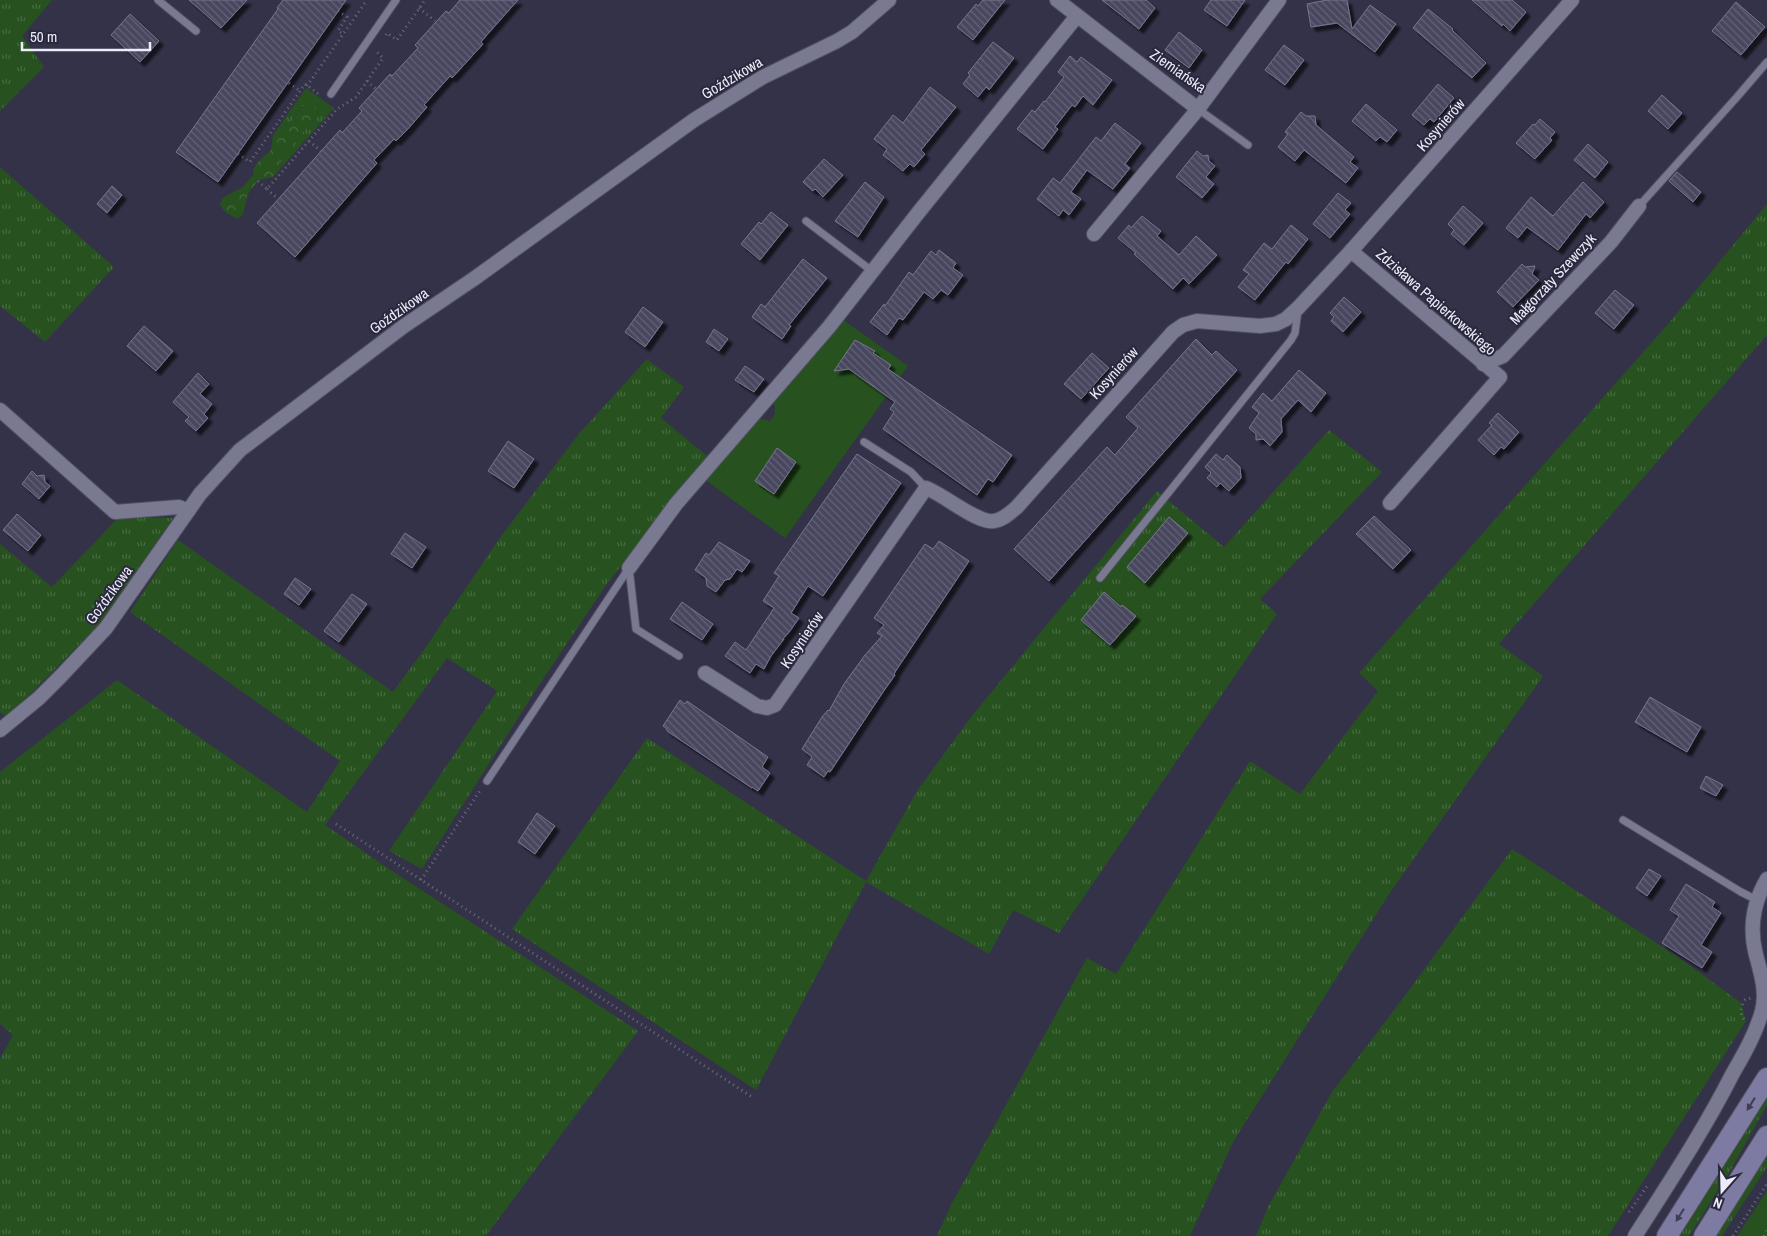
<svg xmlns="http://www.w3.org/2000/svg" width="1767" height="1236" viewBox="0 0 1767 1236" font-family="'Archivo Narrow',sans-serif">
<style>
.grass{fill:url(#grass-tufts)}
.park{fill:url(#park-crowns)}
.garden{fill:#27521f}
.building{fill:url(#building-back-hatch);stroke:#77768f;filter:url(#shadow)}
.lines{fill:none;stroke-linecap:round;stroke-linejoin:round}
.service-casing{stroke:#525163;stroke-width:9}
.minor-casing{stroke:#525163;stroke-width:16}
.secondary-casing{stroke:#525163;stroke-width:22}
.path{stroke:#6b6a7e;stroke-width:3;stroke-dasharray:1 4;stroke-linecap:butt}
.service{stroke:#7a7992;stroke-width:7}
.minor{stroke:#7a7992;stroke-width:14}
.secondary{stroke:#7e7ba2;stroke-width:20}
.oneway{fill:#3f3d56}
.labels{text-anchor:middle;stroke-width:4;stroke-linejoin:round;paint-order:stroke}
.street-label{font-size:15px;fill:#ececfa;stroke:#2a283d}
</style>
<defs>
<pattern id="grass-tufts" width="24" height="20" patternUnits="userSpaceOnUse" patternTransform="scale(1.25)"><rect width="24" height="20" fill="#27521f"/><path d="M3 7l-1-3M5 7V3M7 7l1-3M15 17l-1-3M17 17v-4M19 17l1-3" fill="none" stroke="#466b40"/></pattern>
<pattern id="park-crowns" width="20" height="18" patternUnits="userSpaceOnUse" patternTransform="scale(1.25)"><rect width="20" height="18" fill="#27521f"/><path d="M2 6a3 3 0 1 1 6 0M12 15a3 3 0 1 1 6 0" fill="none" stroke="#466b40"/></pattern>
<pattern id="building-back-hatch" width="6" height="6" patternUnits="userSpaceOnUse" patternTransform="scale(1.25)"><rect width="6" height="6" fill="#48475e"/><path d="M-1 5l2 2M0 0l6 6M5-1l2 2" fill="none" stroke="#636276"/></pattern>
<filter id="shadow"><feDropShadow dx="4.5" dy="4.5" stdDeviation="1" flood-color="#0009"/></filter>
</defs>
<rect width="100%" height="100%" fill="#343248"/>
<g class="grass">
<polygon points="0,0 52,0 22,36 44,67 0,111"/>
<path d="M306 88 334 108 280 169C283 147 307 132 318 113L317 109 303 106 290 123 278 128Z"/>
<polygon points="0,167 114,267 45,342 0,306"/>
<polygon points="1767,204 1767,335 1499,644 1543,676 1389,894 1233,1142 1190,1236 937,1236 951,1205 1087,958 1116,974 1250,761 1300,794 1378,691 1359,673 1669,323"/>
<polygon points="647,359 684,387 661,418 708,457 606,585 539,685 422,869 389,851 497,691 447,658 325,825 383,865 638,1031 486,1236 0,1236 0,1059 13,1035 0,1024 0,772 117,680 307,812 340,761 130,612 178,540 393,692 428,644 499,539 578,435"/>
<polygon points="1329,430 1382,472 1260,599 1277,614 1059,933 1013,910 989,954 866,882 756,1090 512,929 647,738 866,881 917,791 971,717 1157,491 1224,547"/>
<polygon points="119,517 173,518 103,620 7,718 0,712 0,544 52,587"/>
<polygon points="1512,849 1681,959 1741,1003 1746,1021 1608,1236 1256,1236 1268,1207 1332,1092 1407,993"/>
<polygon points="1767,1098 1767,1105 1730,1171 1689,1236 1680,1236"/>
<polygon points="1767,1157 1767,1167 1722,1236 1715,1236"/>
</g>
<path class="park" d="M305 104H308L317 109V115L288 151 281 162 280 169 273 177 259 180C255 185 249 190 247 197 244 204 246 226 230 215 225 212 222 209 220 203L224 197 243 187 253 175V170L257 163 271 150 273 135 278 128 290 123Z"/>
<g class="garden">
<polygon points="842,319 908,366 785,538 704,479 755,417 770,421 775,414 774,401"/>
<polygon points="1767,1191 1767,1236 1737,1236"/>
</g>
<g class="building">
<polygon points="189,0 247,0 221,28"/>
<polygon points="283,0 346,0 218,182 176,152 278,9 277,8"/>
<polygon points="460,0 518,0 486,36 481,42 483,44 452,78 450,76 424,105 427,107 407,130 396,141 394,139 374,160 377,163 295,257 257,223 340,130 342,133 362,111 359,108 390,74 392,76 418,48 415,45 446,11 449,13"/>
<polygon points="983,0 1005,0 973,40 957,27 976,4 978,6"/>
<polygon points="1102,0 1146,0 1155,8 1139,29"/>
<polygon points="1211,0 1245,0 1227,26 1204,10"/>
<polygon points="1327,0 1347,0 1352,29 1370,5 1396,24 1375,52 1337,23 1311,27 1307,4"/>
<polygon points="1472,0 1512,0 1526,12 1510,31 1503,24 1502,26"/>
<polygon points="1736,2 1765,27 1741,55 1712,31"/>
<polygon points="1428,9 1453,29 1452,30 1486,63 1472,78 1413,28"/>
<polygon points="130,14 159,41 140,62 111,35"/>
<polygon points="1179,32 1202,50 1189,68 1165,50"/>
<polygon points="993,42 1014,58 989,90 986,87 978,97 963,84 970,75 968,73"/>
<polygon points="1284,45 1304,60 1285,85 1265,70"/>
<polygon points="1070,56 1077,62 1081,57 1112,80 1093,105 1083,96 1075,107 1072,105 1055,127 1058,129 1043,149 1017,129 1032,110 1035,112 1044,101 1045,102 1064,77 1058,72"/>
<polygon points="1438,84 1454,98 1434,122 1430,119 1424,125 1412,115"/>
<polygon points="930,87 956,107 921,150 925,154 914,167 910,164 903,171 883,155 887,149 874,139 893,115 903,123"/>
<polygon points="1662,95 1682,113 1668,129 1648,111"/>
<polygon points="1366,104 1397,130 1387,142 1380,137 1376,141 1352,121"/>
<polygon points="1301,112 1306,116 1315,116 1316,125 1354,157 1350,162 1358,168 1346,183 1304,150 1295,161 1278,147 1288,134 1285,132"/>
<polygon points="1540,119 1555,132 1550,138 1552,140 1535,159 1516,143 1533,124 1535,125"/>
<polygon points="1115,123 1141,143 1125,164 1130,168 1113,189 1087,170 1071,192 1081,199 1069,215 1063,210 1059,216 1037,199 1053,178 1060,183 1096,137 1101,141"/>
<polygon points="1588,144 1608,162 1595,178 1574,160"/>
<polygon points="1197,151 1203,156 1208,155 1209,161 1215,166 1206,177 1214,184 1202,198 1176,177"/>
<polygon points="824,159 843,175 823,197 815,189 813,191 803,182"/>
<polygon points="1677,172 1701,192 1693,202 1669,181"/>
<polygon points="865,182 884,197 858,237 835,221"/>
<polygon points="1583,182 1604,202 1590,218 1586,214 1558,250 1527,227 1518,238 1506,228 1531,197 1553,216"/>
<polygon points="112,186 122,195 107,213 97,204"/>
<polygon points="1338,193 1351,203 1345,210 1350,214 1330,238 1313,224"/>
<polygon points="1463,206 1483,223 1464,245 1451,234 1454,230 1448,224"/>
<polygon points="771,212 788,225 760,260 741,244 759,222 761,224"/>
<polygon points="1142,216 1161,231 1157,236 1179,255 1196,236 1217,255 1189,284 1183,278 1173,289 1134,254 1136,253 1118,238 1129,225 1131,228"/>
<polygon points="1291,225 1308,239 1288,264 1286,262 1255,300 1238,287 1249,274 1243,270 1264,243 1272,249"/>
<polygon points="939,250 956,263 953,268 963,275 948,295 941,290 933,299 924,292 903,320 899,318 887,335 870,322 884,304 885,306 909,272 913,275 931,251 936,255"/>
<polygon points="803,259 827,278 789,325 791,326 782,339 752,317 761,304 765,307"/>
<polygon points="1522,264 1525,267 1535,266 1532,274 1539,280 1513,307 1497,292"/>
<polygon points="1615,290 1634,305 1614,329 1595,313"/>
<polygon points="1344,297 1361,312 1343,332 1331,321 1334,317 1330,313"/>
<polygon points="643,307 663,322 645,347 625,332"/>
<polygon points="144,326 173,351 156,371 127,346"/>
<polygon points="714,329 728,339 719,351 706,342"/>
<polygon points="1196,339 1212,355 1216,351 1237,370 1049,581 1014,549 1107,447 1115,455 1138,428 1126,417"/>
<polygon points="855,340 875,351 873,353 891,365 888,369 1012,455 993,482 988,479 977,495 883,429 894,412 890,409 895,402 849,369 834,371"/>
<polygon points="1092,353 1109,368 1081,399 1064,384"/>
<polygon points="745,366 764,379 754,392 735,380"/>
<polygon points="1299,370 1326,393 1311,412 1298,400 1281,419 1282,432 1270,446 1263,439 1256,440 1256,434 1249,428 1259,413 1252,407 1263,393 1272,401"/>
<polygon points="198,373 209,384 200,394 212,404 204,414 208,418 196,431 185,421 189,417 173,402"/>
<polygon points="1498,413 1519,432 1504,449 1501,447 1494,455 1478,440 1492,425 1489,423"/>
<polygon points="508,441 534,459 514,488 488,471"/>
<polygon points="777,448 796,462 774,494 755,481"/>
<polygon points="857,454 901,483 823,596 808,586 791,613 799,618 790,631 783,639 784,639 771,656 764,669 756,664 750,673 725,656 735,642 746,650 774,608 763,601 779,576 774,573"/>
<polygon points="1216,454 1223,460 1227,455 1240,467 1241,478 1229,491 1220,483 1217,487 1207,478 1211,473 1205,467"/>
<polygon points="32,471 37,476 44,475 45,482 50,486 39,499 22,484"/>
<polygon points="17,514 41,535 28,551 3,530"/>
<polygon points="1374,516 1411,550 1393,569 1356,534"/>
<polygon points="1169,517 1188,533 1145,583 1127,567"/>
<polygon points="405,533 426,547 412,568 391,554"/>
<polygon points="939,541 969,561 897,669 894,674 895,675 883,692 830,772 828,771 824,777 807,765 812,757 802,749 822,717 828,710 829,711 844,684 865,655 882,636 877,633 884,625 874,618 925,544 933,549"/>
<polygon points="719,542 750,561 742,572 737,569 730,579 725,580 716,592 707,586 706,578 695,570 706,553 709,555"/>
<polygon points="295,578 311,589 299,605 284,594"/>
<polygon points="1104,592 1121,607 1122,605 1136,616 1110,645 1081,620"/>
<polygon points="352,594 367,604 339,642 324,631"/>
<polygon points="682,602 713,624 702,640 670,619"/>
<polygon points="1650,697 1701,727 1687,752 1635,722"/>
<polygon points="680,700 685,704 687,701 768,757 762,767 770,773 758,791 752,787 752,788 667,731 667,729 663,726"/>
<polygon points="1706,776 1723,785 1716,796 1700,788"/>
<polygon points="537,813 555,826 535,854 518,842"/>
<polygon points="1649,869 1661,876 1647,896 1636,888"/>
<polygon points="1686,884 1715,902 1712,907 1721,913 1701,945 1712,952 1702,968 1662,943 1679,916 1670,910"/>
</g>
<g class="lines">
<g class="service-casing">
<g id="service">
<polyline points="158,0 196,31"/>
<polyline points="331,94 396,0"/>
<polyline points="1198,109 1248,145"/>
<polyline points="1639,206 1737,97 1767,62"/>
<polyline points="806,221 872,271"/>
<polyline points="864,442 911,472 926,488"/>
<polyline points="629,568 636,629 679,656"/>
<polyline points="1100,578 1291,340 1295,333 1298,310"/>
<polyline points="487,781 629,568"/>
<polyline points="1623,820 1741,892 1757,900"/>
</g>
</g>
<g class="minor-casing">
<g id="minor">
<polyline points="1057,0 1198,109"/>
<polyline points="1094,234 1198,109 1279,0"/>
<polyline points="1351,251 1500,377 1390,503"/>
<polyline points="1483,364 1503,356 1611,242 1639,206"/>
<polyline points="0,410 115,512 179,507 188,511"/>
<polyline points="629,568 676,504 829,327 918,213 1077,16"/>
<path d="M705 673 757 706 767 708 775 705 926 488C943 494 978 524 994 521 1003 520 1011 512 1017 507L1173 332 1183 325 1197 321 1260 326 1276 324 1286 319 1298 308 1351 251 1572 0"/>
<polyline points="0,730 39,698 61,676 106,628 200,494 240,450 404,326 475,278 694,120 763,77 837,41 852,32 889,0"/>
<path d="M1635 1236C1669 1183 1704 1130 1733 1073 1744 1054 1756 1033 1762 1011 1767 992 1761 974 1756 955 1749 928 1753 903 1767 879"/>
</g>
</g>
<g class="secondary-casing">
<g id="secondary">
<polyline points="1667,1236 1767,1078"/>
<polyline points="1704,1236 1767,1136"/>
</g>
</g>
<g class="path">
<polyline points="419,8 435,21"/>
<polyline points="338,11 347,17 338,31 343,34"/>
<polyline points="386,35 387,33 397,40 425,0"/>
<polyline points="367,81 376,89"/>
<polyline points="289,83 300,91"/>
<polyline points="307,86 367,0"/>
<polyline points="309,141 321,151"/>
<polyline points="238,154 250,162 305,84 320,95"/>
<polyline points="258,181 267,189 336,110 356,97 383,58 375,50"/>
<polyline points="267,189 278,199"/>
<polyline points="336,824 752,1097"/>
<polyline points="421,880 481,789"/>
<path d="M1744 1019C1739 1013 1741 1006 1745 1000L1751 998"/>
<polyline points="1629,1212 1648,1185"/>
<polyline points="1733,1236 1767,1184"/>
<polyline points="1764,1236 1767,1229"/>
</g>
<use href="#service" class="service"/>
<use href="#minor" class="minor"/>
<use href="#secondary" class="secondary"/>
</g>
<defs><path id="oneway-solid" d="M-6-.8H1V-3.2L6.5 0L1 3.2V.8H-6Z" transform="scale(1.25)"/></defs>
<g class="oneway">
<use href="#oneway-solid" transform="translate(1751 1104) rotate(122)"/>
<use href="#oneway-solid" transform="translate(1680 1215) rotate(122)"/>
</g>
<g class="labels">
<g class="street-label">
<text transform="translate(1178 71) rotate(35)" y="5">Ziemiańska</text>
<text transform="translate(732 78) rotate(-31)" y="5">Goździkowa</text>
<text transform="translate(1441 125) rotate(-49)" y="5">Kosynierów</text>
<text transform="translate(1553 279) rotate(-47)" y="5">Małgorzaty Szewczyk</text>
<text transform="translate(1436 302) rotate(41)" y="5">Zdzisława Papierkowskiego</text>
<text transform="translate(399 311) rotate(-35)" y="5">Goździkowa</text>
<text transform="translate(1114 373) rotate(-48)" y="5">Kosynierów</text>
<text transform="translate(109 595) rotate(-54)" y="5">Goździkowa</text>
<text transform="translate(802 640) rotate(-56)" y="5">Kosynierów</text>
</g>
</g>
<g transform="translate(1722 1191) rotate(200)" stroke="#2a283d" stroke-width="4" paint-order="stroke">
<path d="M0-4L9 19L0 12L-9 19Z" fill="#ececfa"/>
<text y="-8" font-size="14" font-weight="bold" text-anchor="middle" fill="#ececfa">N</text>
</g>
<path d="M22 42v8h128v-8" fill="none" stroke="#ececfa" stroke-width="2.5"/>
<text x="30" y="42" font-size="15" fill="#ececfa" stroke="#2a283d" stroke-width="4" paint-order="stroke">50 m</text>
</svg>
